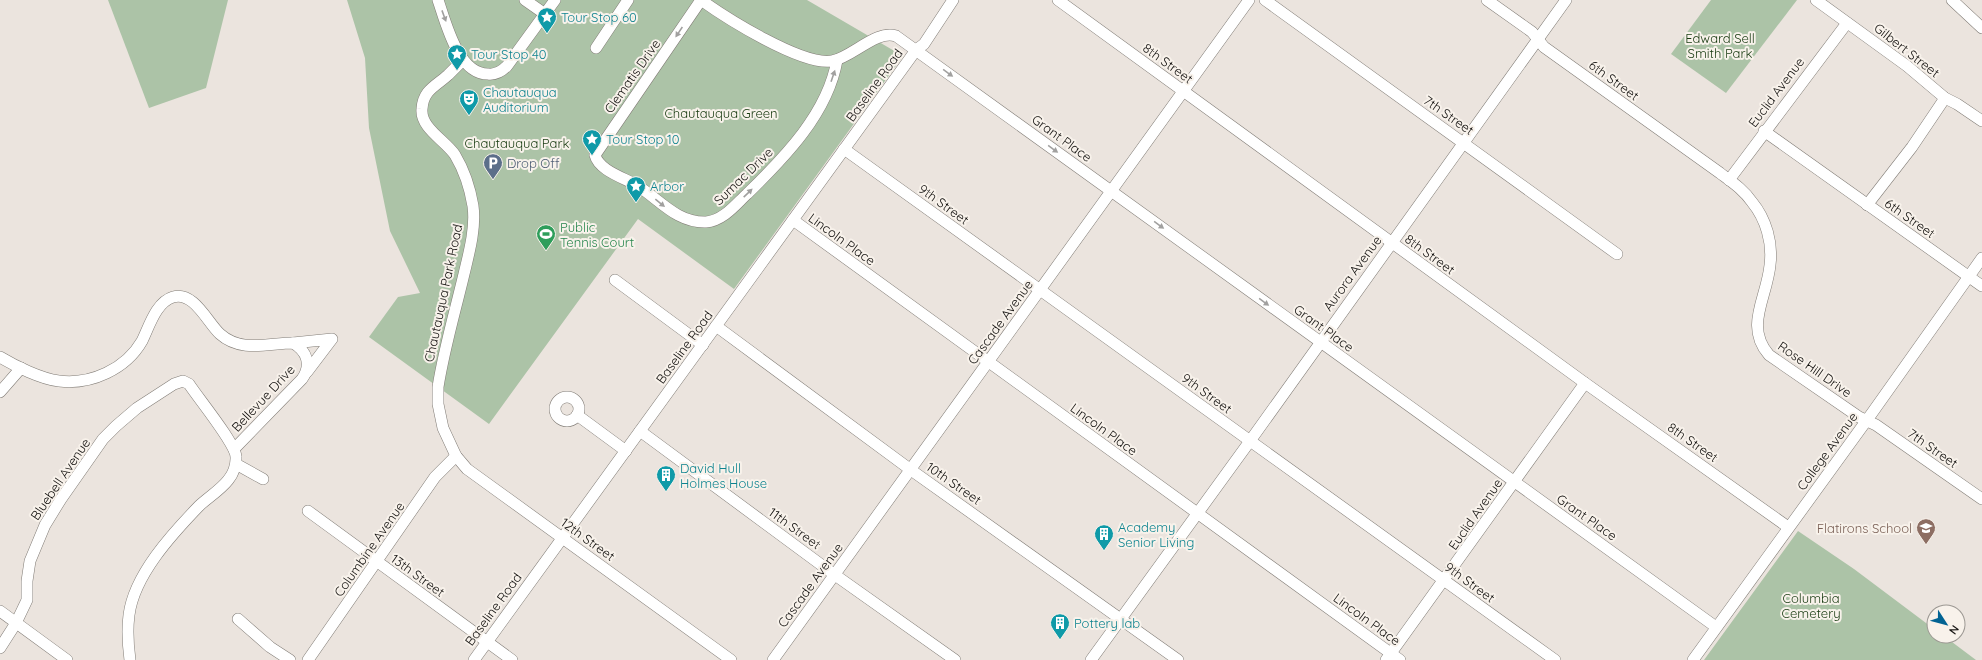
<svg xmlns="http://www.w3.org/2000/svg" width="1982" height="660" viewBox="0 0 1982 660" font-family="Quicksand,sans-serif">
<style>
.green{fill:#acc3a7}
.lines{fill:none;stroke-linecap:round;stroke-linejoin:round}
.minor-casing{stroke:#827d77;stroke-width:12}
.minor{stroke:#fff;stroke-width:11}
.oneway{fill:#a1a09f}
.labels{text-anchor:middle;stroke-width:4;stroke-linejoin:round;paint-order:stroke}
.culture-label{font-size:13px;fill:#0d838f;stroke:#f8f2eb;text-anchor:start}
.park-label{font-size:13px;fill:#16390f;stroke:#f8f2eb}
.street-label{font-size:13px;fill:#13110f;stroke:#f8f2eb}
.service-label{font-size:13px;fill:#4e5e75;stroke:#f8f2eb;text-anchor:start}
.leisure-label{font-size:13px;fill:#27864d;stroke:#f8f2eb;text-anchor:start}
.education-label{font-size:13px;fill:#785e54;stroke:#f8f2eb;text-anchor:end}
</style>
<rect width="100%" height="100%" fill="#ebe4de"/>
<g class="green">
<polygon points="108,0 228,0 206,88 149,108"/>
<polygon points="347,0 807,0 903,56 734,289 638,219 489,424 369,337 398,297 420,293 390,231 369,128 365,58"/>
<polygon points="1711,0 1797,0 1726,93 1671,54"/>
<polygon points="1798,531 1854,569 1934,629 1934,636 1944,636 1976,660 1704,660"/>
</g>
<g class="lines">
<g class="minor-casing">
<g id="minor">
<path d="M438 0C446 23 458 74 488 74 496 75 502 71 507 66L555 0"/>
<polyline points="525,0 545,14"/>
<path d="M701 0C726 18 802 66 832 61 851 58 877 29 896 36L1716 627"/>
<path d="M701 0 595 155C599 171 625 178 638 186 660 200 677 223 706 222 723 221 736 204 747 194 785 157 828 113 837 60"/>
<polyline points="1058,0 1585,383 1788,527"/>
<polyline points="1265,0 1617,254"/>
<path d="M1487 0 1532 32 1544 47 1720 173C1732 182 1744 190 1752 202 1766 219 1773 243 1770 265 1767 298 1744 326 1769 355L1859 417 1876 425 1982 499"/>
<polyline points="1816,0 1907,66 1945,98 1957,104 1982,121"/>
<polyline points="1952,0 1982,28"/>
<polyline points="596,48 628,0"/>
<path d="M463 60C458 65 453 70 448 75 436 86 423 90 422 109 420 128 446 141 455 155 464 170 470 188 473 206 476 228 469 253 464 274 455 312 444 349 438 387V404L443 428 456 456 467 469 731 660"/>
<polyline points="1764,131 1982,286"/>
<polyline points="844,149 1555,660"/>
<polyline points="1729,180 1847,23"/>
<polyline points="1867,205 1912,147 1945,98"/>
<polyline points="793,220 1400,660"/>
<polyline points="615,280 703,345"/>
<polyline points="716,326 911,470 1178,660"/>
<polyline points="293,343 332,339 307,372"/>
<path d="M0 357C15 366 41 379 59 381 91 385 126 369 142 341 149 327 156 302 173 297 194 291 207 322 220 334 241 353 269 343 293 343 307 351 312 365 302 379L234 449"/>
<polyline points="0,392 21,368"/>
<circle cx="567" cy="409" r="12"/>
<polyline points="577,415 626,451"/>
<polyline points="640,431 835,575 955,660"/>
<polyline points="236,464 263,479"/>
<polyline points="308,511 512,660"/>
<polyline points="0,611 67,660"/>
<polyline points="238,619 270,647 290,660"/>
<path d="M0 648 16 623 27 600V581L30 561 45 525 61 499 103 439 116 426 137 408 174 384 183 381 189 384C198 398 236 444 236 457 237 481 214 492 199 506 172 534 134 575 129 615 127 630 128 645 130 660"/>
<polyline points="308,660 435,477 456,456"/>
<polyline points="474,660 916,50 924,44 953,0"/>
<polyline points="773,660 1249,0"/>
<polyline points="1091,660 1250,441 1566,0"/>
<polyline points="1386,660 1585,383"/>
<polyline points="1693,660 1872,413 1982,258"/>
</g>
</g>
<use href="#minor" class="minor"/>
</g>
<defs><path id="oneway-solid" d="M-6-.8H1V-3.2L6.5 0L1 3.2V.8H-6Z"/></defs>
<g class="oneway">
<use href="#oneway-solid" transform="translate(444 16) rotate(70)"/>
<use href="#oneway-solid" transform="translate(679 32) rotate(124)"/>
<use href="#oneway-solid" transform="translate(948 73) rotate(36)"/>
<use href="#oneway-solid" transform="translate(833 76) rotate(-71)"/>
<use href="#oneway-solid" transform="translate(1053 149) rotate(36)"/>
<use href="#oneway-solid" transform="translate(748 193) rotate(-44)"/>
<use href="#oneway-solid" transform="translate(660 203) rotate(39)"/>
<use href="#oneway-solid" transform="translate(1159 225) rotate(36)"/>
<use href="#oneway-solid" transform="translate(1264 302) rotate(36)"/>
</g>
<defs>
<g id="sight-pin" transform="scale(1)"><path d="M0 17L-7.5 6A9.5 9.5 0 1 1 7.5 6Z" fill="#0f9aa8" stroke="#f8f2eb"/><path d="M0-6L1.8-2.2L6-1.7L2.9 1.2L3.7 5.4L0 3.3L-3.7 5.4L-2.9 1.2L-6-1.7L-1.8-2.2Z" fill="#fff"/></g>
<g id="theatre-pin" transform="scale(1)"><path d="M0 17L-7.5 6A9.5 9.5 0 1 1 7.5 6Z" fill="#0f9aa8" stroke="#f8f2eb"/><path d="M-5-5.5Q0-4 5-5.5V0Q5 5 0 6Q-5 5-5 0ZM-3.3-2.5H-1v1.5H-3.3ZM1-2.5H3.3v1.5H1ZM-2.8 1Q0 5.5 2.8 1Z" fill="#fff"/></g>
<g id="parking-pin" transform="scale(1)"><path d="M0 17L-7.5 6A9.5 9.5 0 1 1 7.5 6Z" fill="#5c6f8a" stroke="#f8f2eb"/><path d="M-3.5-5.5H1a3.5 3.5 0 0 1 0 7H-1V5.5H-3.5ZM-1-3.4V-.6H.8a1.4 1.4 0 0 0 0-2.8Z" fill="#fff"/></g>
<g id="stadium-pin" transform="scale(1)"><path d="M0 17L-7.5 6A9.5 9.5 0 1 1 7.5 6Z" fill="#2e9e5b" stroke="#f8f2eb"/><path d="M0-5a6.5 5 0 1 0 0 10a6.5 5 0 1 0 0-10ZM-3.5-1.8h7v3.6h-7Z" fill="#fff"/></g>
<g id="building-pin" transform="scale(1)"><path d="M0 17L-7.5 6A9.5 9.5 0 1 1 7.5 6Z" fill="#0f9aa8" stroke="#f8f2eb"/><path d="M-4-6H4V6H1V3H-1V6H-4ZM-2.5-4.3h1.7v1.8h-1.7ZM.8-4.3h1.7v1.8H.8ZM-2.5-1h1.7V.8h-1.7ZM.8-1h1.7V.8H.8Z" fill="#fff"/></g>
<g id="school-pin" transform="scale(1)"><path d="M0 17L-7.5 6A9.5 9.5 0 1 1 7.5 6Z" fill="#8d6e63" stroke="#f8f2eb"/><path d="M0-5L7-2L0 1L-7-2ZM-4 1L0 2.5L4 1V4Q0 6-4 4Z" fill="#fff"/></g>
</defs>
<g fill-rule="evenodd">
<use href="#sight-pin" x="547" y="17"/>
<use href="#sight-pin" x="457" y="54"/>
<use href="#theatre-pin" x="469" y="99"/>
<use href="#sight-pin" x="592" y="139"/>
<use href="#parking-pin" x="493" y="163"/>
<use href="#sight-pin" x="636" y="186"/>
<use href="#stadium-pin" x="546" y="234"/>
<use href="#building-pin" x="666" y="475"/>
<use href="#school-pin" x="1926" y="528"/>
<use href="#building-pin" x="1104" y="534"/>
<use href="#building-pin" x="1060" y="623"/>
</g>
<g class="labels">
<g class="culture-label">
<text x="561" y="22">Tour Stop 60</text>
<text x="471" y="59">Tour Stop 40</text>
<text x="483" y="97">Chautauqua<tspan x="483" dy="15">Auditorium</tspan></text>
<text x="606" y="144">Tour Stop 10</text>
<text x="650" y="191">Arbor</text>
<text x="680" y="473">David Hull<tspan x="680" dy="15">Holmes House</tspan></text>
<text x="1118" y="532">Academy<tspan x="1118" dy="15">Senior Living</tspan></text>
<text x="1074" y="628">Pottery lab</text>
</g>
<g class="park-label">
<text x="1720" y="43">Edward Sell<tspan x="1720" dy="15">Smith Park</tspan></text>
<text x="721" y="118">Chautauqua Green</text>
<text x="517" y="148">Chautauqua Park</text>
<text x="1811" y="603">Columbia<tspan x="1811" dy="15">Cemetery</tspan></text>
</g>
<g class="street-label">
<text transform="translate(1907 50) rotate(38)" y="5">Gilbert Street</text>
<text transform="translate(1168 63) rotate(36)" y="5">8th Street</text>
<text transform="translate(632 76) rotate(-55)" y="5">Clematis Drive</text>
<text transform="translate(1614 80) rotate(36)" y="5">6th Street</text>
<text transform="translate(874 85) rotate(-54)" y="5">Baseline Road</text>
<text transform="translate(1776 92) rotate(-53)" y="5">Euclid Avenue</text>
<text transform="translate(1449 115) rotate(35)" y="5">7th Street</text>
<text transform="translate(1062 138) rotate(36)" y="5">Grant Place</text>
<text transform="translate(743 176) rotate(-44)" y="5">Sumac Drive</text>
<text transform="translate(944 204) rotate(36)" y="5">9th Street</text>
<text transform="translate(1910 218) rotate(35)" y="5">6th Street</text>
<text transform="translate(842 239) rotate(36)" y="5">Lincoln Place</text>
<text transform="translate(1430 254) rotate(36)" y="5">8th Street</text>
<text transform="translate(1352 273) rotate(-54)" y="5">Aurora Avenue</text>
<text transform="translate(443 293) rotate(-78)" y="5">Chautauqua Park Road</text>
<text transform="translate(1000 322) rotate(-54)" y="5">Cascade Avenue</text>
<text transform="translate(1324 328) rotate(36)" y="5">Grant Place</text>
<text transform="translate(684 347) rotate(-54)" y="5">Baseline Road</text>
<text transform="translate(1815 369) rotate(35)" y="5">Rose Hill Drive</text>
<text transform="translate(1207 393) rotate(36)" y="5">9th Street</text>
<text transform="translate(263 398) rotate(-47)" y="5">Bellevue Drive</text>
<text transform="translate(1104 429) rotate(36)" y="5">Lincoln Place</text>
<text transform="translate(1693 442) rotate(35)" y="5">8th Street</text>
<text transform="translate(1933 448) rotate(35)" y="5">7th Street</text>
<text transform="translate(1827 451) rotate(-54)" y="5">College Avenue</text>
<text transform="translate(60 479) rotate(-56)" y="5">Bluebell Avenue</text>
<text transform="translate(954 483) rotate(35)" y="5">10th Street</text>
<text transform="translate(1475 514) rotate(-55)" y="5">Euclid Avenue</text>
<text transform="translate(1587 517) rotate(35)" y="5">Grant Place</text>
<text transform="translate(795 528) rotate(36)" y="5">11th Street</text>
<text transform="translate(588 539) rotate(36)" y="5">12th Street</text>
<text transform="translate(369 549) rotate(-55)" y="5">Columbine Avenue</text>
<text transform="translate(418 575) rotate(36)" y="5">13th Street</text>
<text transform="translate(1470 582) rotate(36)" y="5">9th Street</text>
<text transform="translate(810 585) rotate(-54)" y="5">Cascade Avenue</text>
<text transform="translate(493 609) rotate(-54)" y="5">Baseline Road</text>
<text transform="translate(1367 619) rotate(36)" y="5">Lincoln Place</text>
</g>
<g class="service-label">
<text x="507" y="168">Drop Off</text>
</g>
<g class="leisure-label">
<text x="560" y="232">Public<tspan x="560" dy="15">Tennis Court</tspan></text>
</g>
<g class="education-label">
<text x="1912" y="533">Flatirons School</text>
</g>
</g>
<g transform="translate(1946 624) rotate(126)"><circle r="19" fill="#f8f2eb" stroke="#9c9893"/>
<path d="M0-3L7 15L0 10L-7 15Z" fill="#026393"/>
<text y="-6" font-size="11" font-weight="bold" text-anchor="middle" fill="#13110f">N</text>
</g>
</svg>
